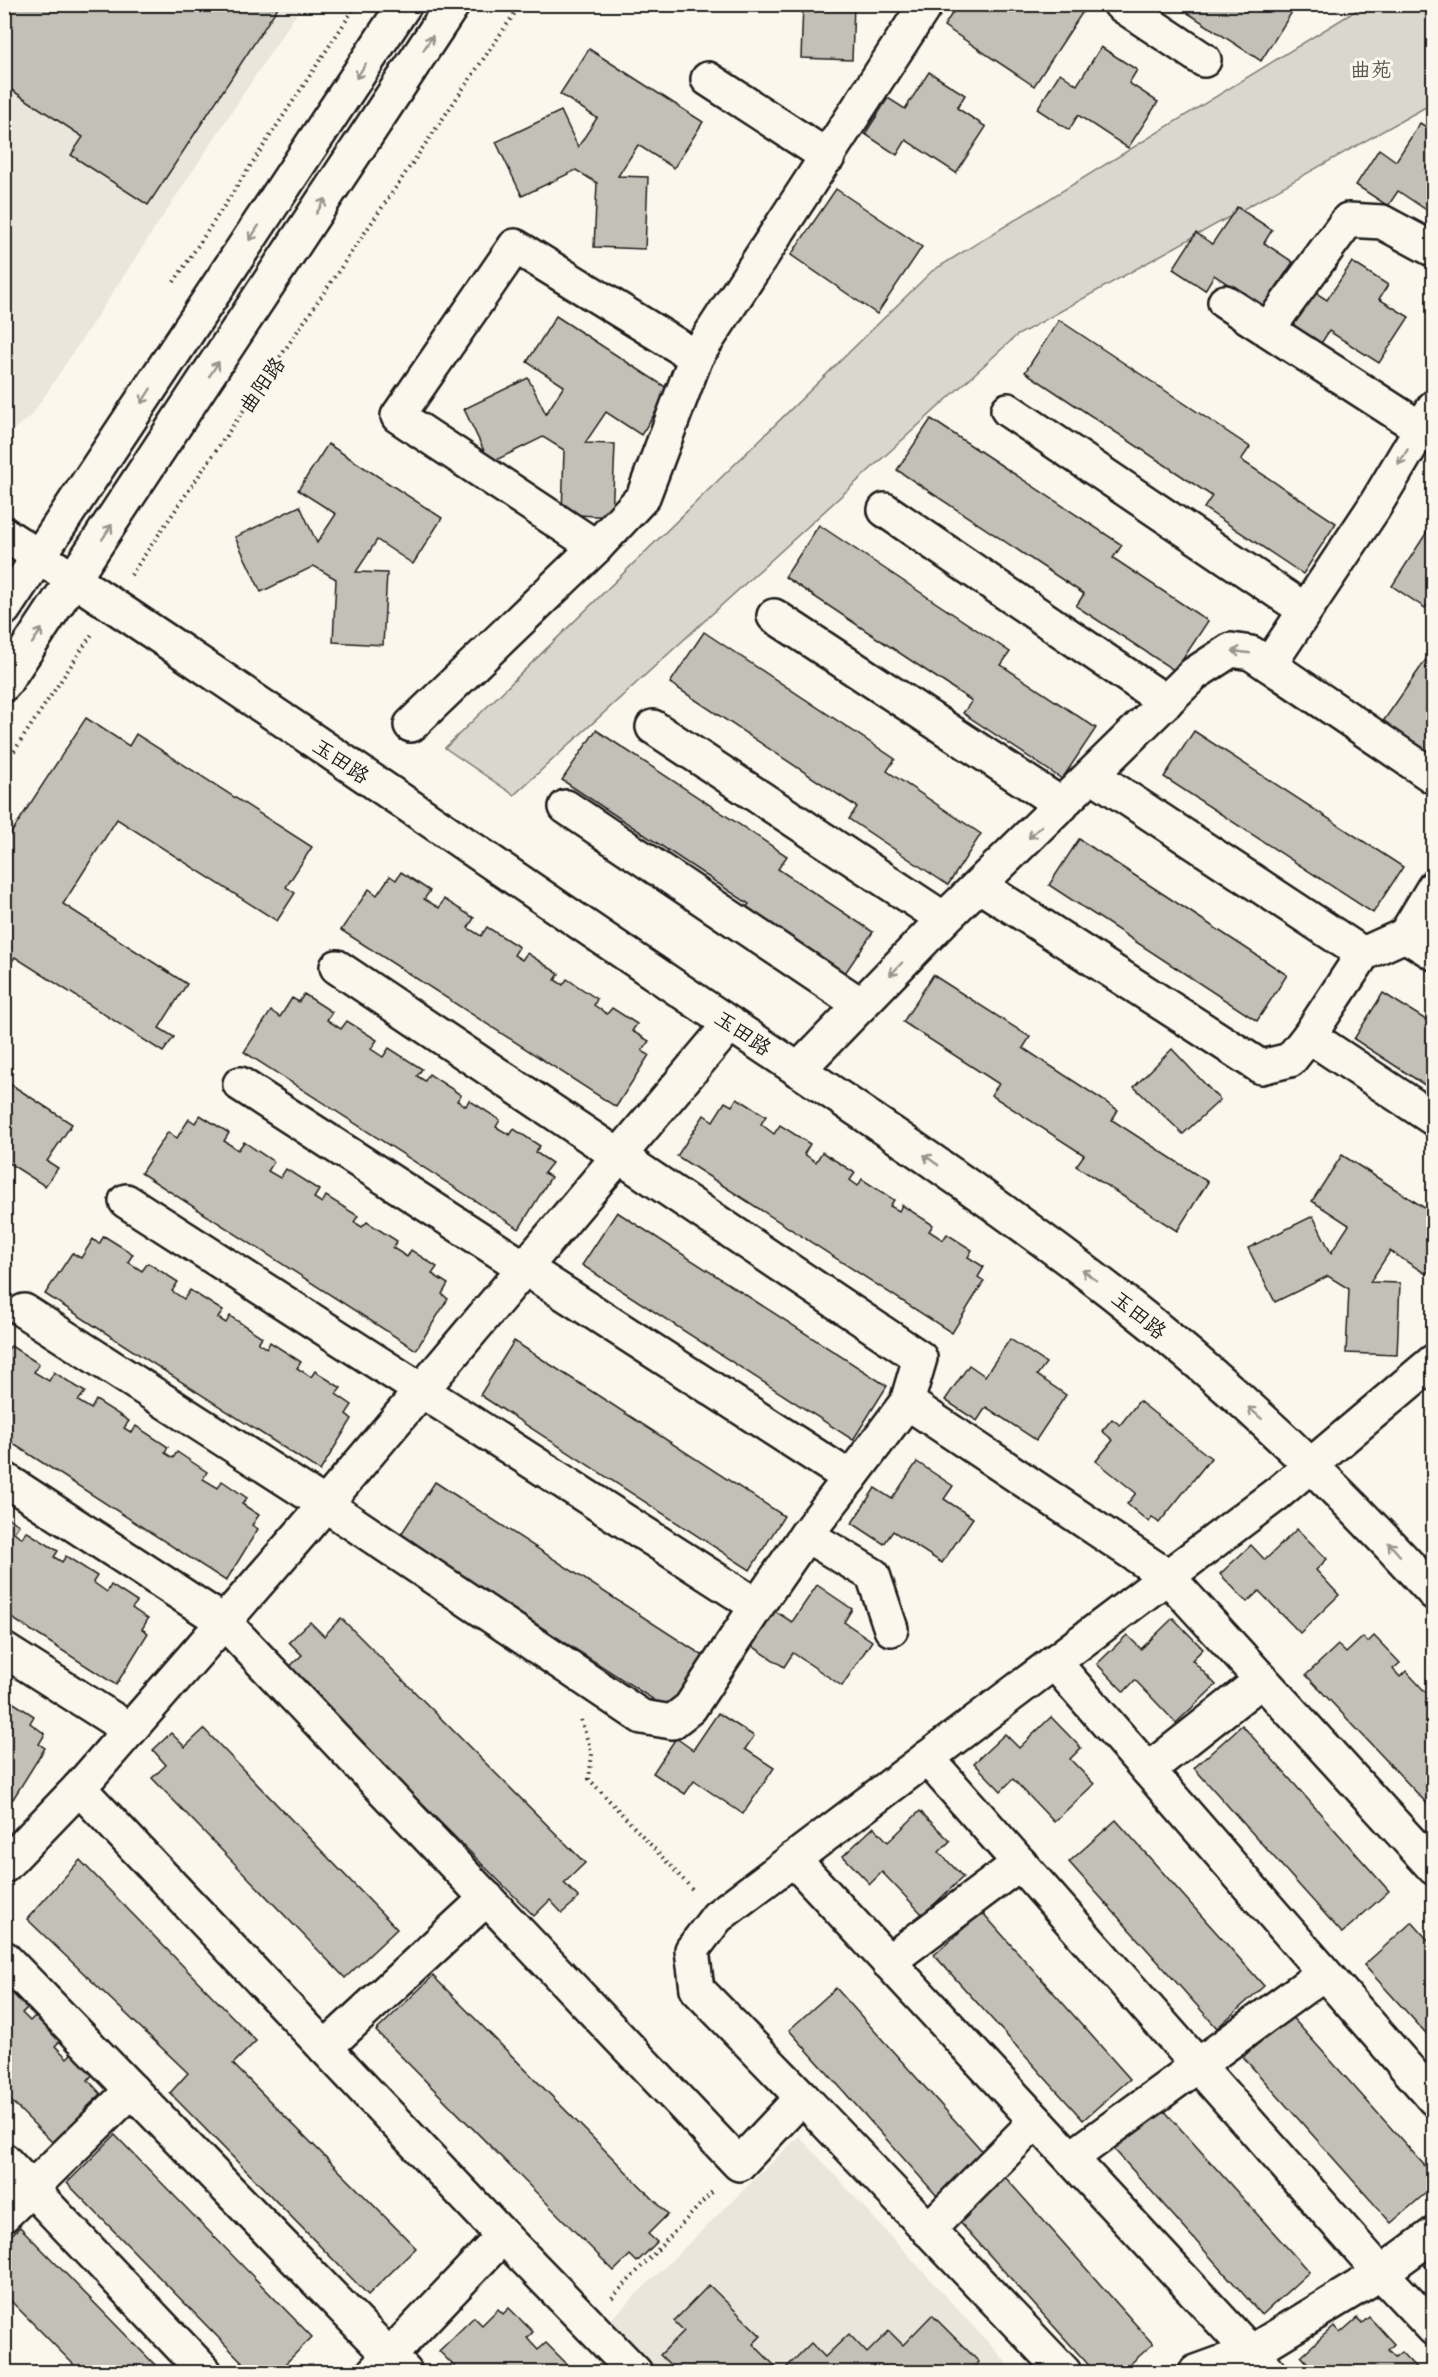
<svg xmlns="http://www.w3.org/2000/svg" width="1438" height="2377" viewBox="0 0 1438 2377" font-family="'Comic Neue','LXGW WenKai TC',sans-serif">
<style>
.built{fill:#eae6dc}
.green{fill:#dad7ce;stroke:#7b7a75;stroke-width:1.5}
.building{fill:#c3c0b8;stroke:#1c1c1c;stroke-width:1.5}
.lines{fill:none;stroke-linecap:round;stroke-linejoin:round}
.minor-casing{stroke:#1c1c1c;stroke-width:38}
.major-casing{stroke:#1c1c1c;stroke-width:38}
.path{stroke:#1c1c1c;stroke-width:4;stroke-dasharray:1.5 4.5;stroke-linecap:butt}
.minor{stroke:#fbf7ec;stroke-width:33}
.major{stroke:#fbf7ec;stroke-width:33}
.oneway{stroke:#97948e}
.labels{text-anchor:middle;stroke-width:6;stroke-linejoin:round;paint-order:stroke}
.park-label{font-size:21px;fill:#555451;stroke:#fbf7ec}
.street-label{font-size:21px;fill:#1c1c1c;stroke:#fbf7ec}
</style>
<rect width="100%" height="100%" fill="#fbf7ec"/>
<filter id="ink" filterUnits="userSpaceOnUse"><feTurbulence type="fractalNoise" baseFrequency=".0167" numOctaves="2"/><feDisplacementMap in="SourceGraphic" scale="12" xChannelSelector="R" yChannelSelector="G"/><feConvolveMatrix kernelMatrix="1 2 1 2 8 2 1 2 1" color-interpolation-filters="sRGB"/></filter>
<g filter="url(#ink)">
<g class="built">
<polygon points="4,5 302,5 32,415 14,429 5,431"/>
<polygon points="799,2136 1015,2372 660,2372 609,2321"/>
</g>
<polygon class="green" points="1365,5 1433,5 1433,103 1016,336 514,795 445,748 932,271"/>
<g class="building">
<polygon points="4,4 280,4 148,205 71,155 83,137 4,85"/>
<polygon points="803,4 854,4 852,60 801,58"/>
<polygon points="958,4 1069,4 1082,13 1034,86 944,26"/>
<polygon points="1174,4 1297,4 1261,61"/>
<polygon points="1101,47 1137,70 1129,83 1158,102 1128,148 1078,115 1069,130 1037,109 1060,73 1077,85"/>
<polygon points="589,49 703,122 674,168 638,145 618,176 648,177 645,249 594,247 597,183 576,170 522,196 496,142 561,111 578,147 597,118 560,94"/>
<polygon points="929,72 965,95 957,108 986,127 956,173 906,140 897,155 865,134 888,98 905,109"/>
<polygon points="1420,123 1434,132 1434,215 1398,191 1388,206 1356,185 1379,149 1396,161"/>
<polygon points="836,189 922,247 877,314 791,255"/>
<polygon points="1237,207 1272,230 1264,243 1293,262 1263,307 1214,275 1205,290 1173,269 1196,233 1212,244"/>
<polygon points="1352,262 1388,285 1379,299 1409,317 1379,363 1329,331 1320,345 1287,324 1310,289 1327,300"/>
<polygon points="556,316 670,390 641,435 606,412 585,443 615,444 612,517 562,514 564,450 543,437 490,463 464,409 528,378 546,414 564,386 527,362"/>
<polygon points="1059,320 1250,447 1241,460 1336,523 1303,574 1204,508 1212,496 1025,372"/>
<polygon points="931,419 1122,545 1113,558 1208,621 1175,671 1076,606 1084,594 897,470"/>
<polygon points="328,444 442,518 413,564 377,540 356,572 387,573 383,645 333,642 336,579 314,566 261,592 235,537 300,506 317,543 336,514 298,490"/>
<polygon points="1434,521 1434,597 1425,608 1392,586"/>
<polygon points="819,525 1010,652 1001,665 1096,728 1062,779 963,713 972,701 785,577"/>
<polygon points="704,632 895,759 887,771 981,834 948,885 849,819 857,807 670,683"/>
<polygon points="1434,648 1434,758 1382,723"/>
<polygon points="86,718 129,746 136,734 312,847 286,887 295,893 277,921 117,819 63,904 187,984 159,1028 174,1037 163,1052 15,957 4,973 4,844"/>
<polygon points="596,730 787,856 778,869 873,932 839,982 740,916 749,904 562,780"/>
<polygon points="1194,731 1403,867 1373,913 1164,777"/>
<polygon points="1079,839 1287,975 1257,1021 1049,885"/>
<polygon points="401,872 430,891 424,899 439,908 444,899 474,918 468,928 481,936 487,927 519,947 514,955 522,960 527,953 559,974 555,980 563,985 567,979 597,999 594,1005 607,1014 612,1008 637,1024 632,1031 649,1041 642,1051 649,1055 616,1107 341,930 369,889 377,895 390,876 396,880"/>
<polygon points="933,975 1030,1037 1023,1048 1118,1110 1112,1120 1208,1182 1177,1231 1076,1166 1084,1155 991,1095 999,1084 903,1022"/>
<polygon points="1383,993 1434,1025 1434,1091 1354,1039"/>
<polygon points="304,994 332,1012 327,1020 341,1029 347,1021 377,1040 371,1049 383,1057 389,1048 422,1069 417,1076 425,1081 429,1074 461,1095 457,1101 466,1106 469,1100 500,1120 496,1127 510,1135 514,1129 540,1146 535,1152 552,1163 544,1173 551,1177 519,1229 244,1052 271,1011 280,1017 292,998 299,1002"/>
<polygon points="1172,1049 1220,1100 1183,1134 1134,1087"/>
<polygon points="4,1080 72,1124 47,1161 58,1168 45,1186 4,1160"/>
<polygon points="737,1098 766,1116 761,1124 774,1134 780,1125 810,1144 804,1154 816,1162 822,1152 855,1173 850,1180 858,1186 862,1179 894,1200 890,1206 899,1211 902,1205 933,1225 929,1231 943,1240 947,1234 972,1250 968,1257 984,1267 978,1277 984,1281 952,1333 677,1156 704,1115 713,1121 725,1102 732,1106"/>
<polygon points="200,1115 229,1133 224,1141 238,1150 244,1142 274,1162 268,1171 280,1178 286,1169 319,1190 314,1198 322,1203 326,1196 358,1216 354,1222 362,1227 367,1222 397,1241 393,1248 407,1257 411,1250 437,1267 432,1274 448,1284 442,1294 448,1299 416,1350 141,1173 168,1132 177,1138 189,1119 195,1123"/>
<polygon points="1342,1155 1434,1214 1434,1262 1426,1274 1390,1251 1370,1282 1400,1283 1397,1355 1346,1353 1349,1289 1328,1276 1275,1302 1248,1248 1313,1216 1331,1253 1349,1225 1312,1201"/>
<polygon points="617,1212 887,1386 853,1440 582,1265"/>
<polygon points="104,1236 133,1254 128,1262 142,1271 148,1263 178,1282 172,1291 184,1299 190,1290 223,1311 218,1318 226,1323 230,1316 262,1337 258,1343 267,1348 270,1342 301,1362 297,1368 311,1377 315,1371 341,1388 336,1394 352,1405 346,1414 352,1419 320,1471 45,1294 72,1253 81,1258 93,1239 99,1244"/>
<polygon points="1010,1339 1046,1363 1037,1375 1066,1395 1036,1440 986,1407 977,1421 945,1400 969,1365 985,1376"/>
<polygon points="514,1341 784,1516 750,1570 480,1395"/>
<polygon points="11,1346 39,1364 34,1372 49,1381 54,1372 85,1392 78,1401 91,1409 96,1400 129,1421 124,1428 132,1433 136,1426 168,1447 165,1453 173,1458 177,1452 207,1472 203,1479 218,1488 222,1481 247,1498 242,1504 259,1515 252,1525 258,1529 226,1581 4,1438 4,1353"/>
<polygon points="1139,1401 1211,1458 1159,1523 1152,1517 1149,1522 1127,1504 1136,1493 1096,1461 1113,1440 1102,1431 1112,1419 1120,1425"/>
<polygon points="917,1462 953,1486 944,1499 973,1518 942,1563 893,1531 884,1544 852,1523 875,1488 892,1499"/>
<polygon points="435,1482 705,1657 671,1711 400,1536"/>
<polygon points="4,1515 19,1525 14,1532 22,1538 26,1531 58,1551 54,1557 62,1562 66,1556 97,1576 93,1582 107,1592 111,1585 137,1602 132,1608 148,1619 142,1629 148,1633 116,1685 4,1613"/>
<polygon points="1297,1529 1327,1559 1316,1570 1339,1595 1300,1633 1259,1591 1247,1602 1220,1574 1251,1545 1265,1560"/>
<polygon points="817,1585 852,1609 844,1622 872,1641 842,1686 793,1653 784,1667 752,1646 775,1611 792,1622"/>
<polygon points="341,1618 585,1863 564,1883 579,1898 562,1913 550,1900 534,1916 287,1669 302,1655 289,1642 310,1622 324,1636"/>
<polygon points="1173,1618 1203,1649 1192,1660 1216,1685 1176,1723 1135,1680 1124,1692 1097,1664 1127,1635 1141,1649"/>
<polygon points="1374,1636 1400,1663 1393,1669 1400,1677 1406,1671 1432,1699 1426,1703 1434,1711 1434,1811 1306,1675 1338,1645 1346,1653 1363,1637 1368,1642"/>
<polygon points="9,1700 34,1716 30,1723 45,1734 39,1744 45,1748 13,1799 4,1794 4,1706"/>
<polygon points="718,1713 754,1736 745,1749 774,1768 743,1814 694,1781 685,1794 653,1773 676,1738 693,1750"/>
<polygon points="1051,1717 1081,1748 1070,1759 1094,1784 1054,1822 1013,1779 1001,1791 974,1763 1005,1734 1019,1748"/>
<polygon points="1242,1725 1389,1891 1342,1933 1194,1768"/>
<polygon points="204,1729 397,1929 345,1978 152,1778 166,1765 153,1750 171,1733 185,1747"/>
<polygon points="920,1811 950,1841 939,1852 963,1877 923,1915 882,1872 870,1884 843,1856 874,1827 888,1842"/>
<polygon points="1116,1820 1264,1986 1217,2028 1069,1862"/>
<polygon points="80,1860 256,2041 233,2064 416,2248 368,2295 170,2093 188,2073 27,1919"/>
<polygon points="982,1912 1130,2079 1083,2120 934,1955"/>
<polygon points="1412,1922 1434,1947 1434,2042 1364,1965"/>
<polygon points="433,1976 668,2214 648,2234 657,2242 637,2262 630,2255 614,2271 376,2031"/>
<polygon points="4,1985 27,2008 22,2013 30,2021 35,2016 60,2041 55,2046 67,2058 72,2053 93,2074 88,2080 101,2094 84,2110 90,2116 58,2148 4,2094"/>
<polygon points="836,1988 985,2154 937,2196 789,2030"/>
<polygon points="1290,2015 1434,2176 1434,2186 1391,2223 1243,2057"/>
<polygon points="1161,2107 1309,2272 1262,2315 1113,2148"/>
<polygon points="115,2135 312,2337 277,2372 252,2372 67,2183"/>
<polygon points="1005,2177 1153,2344 1121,2372 1095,2372 958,2220"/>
<polygon points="20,2227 162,2372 81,2372 4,2294 4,2242"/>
<polygon points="1434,2254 1434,2275 1423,2264"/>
<polygon points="709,2285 761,2336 753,2344 781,2372 678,2372 660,2355 684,2331 674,2321"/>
<polygon points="509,2308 533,2332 527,2338 538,2350 546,2343 571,2368 567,2372 460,2372 439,2351 474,2317 482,2325 498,2309 503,2314"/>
<polygon points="932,2315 979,2362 969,2372 782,2372 811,2343 825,2357 849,2334 867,2353 889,2331 903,2345"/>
<polygon points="1369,2317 1394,2344 1388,2350 1395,2357 1401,2352 1420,2372 1316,2372 1301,2356 1334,2326 1340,2333 1357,2318 1362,2323"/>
</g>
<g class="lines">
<g class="minor-casing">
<g id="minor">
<polyline points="1120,4 1204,60"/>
<polyline points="708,79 828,157"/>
<polyline points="1225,302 1434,437"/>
<polyline points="1268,329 1348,220 1382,222 1434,250"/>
<polyline points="1008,410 1305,610"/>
<polyline points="885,510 1166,702"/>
<path d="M4 534C222 675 435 825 650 970 806 1076 965 1178 1113 1293 1229 1383 1335 1484 1434 1593"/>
<polyline points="596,547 398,416 515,246 696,357"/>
<polyline points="774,616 1062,805"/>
<polyline points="1269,665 1434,777"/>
<polyline points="411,725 596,547 643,497 696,357 926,4"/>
<polyline points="653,727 944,919"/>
<polyline points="1092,775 1363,954 1309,1036"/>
<polyline points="566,807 861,1005"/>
<polyline points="980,886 1261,1067 1290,1060 1309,1036 1434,1119"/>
<polyline points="1405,935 1434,953"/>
<polyline points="1363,954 1405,935 1434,887"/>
<polyline points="337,967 920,1358 907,1402 850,1478"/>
<polyline points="798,1070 944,919 1194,674 1231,650 1251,653 1269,665 1373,509 1434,407"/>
<polyline points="240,1084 850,1478 806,1535"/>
<polyline points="24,1311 326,1505 642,1717 672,1722 690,1708 757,1606 126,1201"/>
<polyline points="907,1402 1167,1576 1434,1868"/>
<polyline points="4,1479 224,1622 739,2164 802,2097 697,1989 692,1950 717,1917 1278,1493 1434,1361"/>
<polyline points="757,1606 806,1535 873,1575 891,1629"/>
<polyline points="4,1650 130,1730"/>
<polyline points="1054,1662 1434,2099"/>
<polyline points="927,1758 1381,2273 1434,2329"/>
<polyline points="1148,1770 1262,1680"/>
<polyline points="79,1788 503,2236 374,2372"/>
<polyline points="793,1859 1269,2372"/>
<polyline points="4,1866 79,1788 302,1532 730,1024"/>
<polyline points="4,1958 405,2372"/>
<polyline points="888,1962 1020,1863"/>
<polyline points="325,2048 487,1898"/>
<polyline points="802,2097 1064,2372"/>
<polyline points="1071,2158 1324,1973"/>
<polyline points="4,2160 205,2372"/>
<polyline points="4,2215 132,2090"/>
<polyline points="928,2230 1036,2121"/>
<polyline points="503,2236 635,2372"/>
<polyline points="1196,2372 1251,2352 1381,2273 1434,2234"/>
</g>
</g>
<g class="major-casing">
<g id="major">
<polyline points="4,609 405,4"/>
<polyline points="4,684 453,4"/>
</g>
</g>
<g class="path">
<polyline points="174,282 357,4"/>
<polyline points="131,575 521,4"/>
<polyline points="4,766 92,634"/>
<polyline points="581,1720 592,1754 589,1779 694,1891"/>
<polyline points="612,2298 714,2190"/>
</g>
<use href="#minor" class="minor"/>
<use href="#major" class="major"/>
</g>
<defs><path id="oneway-shaft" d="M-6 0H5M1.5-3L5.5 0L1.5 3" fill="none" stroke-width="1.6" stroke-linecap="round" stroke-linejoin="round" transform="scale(1.5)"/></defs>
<g class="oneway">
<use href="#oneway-shaft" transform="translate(428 43) rotate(-57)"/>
<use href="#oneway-shaft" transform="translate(361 71) rotate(123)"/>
<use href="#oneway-shaft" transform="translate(321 206) rotate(-57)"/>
<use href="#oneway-shaft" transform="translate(254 233) rotate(123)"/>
<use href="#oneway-shaft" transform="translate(214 369) rotate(-57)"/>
<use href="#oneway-shaft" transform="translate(146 396) rotate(123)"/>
<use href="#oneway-shaft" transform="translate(1403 457) rotate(121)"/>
<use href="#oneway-shaft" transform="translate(107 532) rotate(-57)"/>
<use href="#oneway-shaft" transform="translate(37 636) rotate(-56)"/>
<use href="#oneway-shaft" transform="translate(1241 652) rotate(-172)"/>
<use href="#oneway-shaft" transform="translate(1035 832) rotate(136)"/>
<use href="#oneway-shaft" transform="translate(896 969) rotate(134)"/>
<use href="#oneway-shaft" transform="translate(931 1160) rotate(-144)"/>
<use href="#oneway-shaft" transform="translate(1089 1275) rotate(-144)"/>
<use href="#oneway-shaft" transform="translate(1255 1413) rotate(-139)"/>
<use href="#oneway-shaft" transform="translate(1394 1549) rotate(-132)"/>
</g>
</g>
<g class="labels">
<g class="park-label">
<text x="1371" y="77">曲苑</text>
</g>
<g class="street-label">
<text transform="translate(262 385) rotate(-55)" y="7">曲阳路</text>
<text transform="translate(341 761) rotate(34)" y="7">玉田路</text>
<text transform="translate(743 1033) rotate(34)" y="7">玉田路</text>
<text transform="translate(1139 1315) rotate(39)" y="7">玉田路</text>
</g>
</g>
<rect width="1438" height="2377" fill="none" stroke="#fbf7ec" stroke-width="24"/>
<rect x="12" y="12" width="1414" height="2353" fill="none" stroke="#1c1c1c" stroke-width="2" filter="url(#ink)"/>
</svg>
